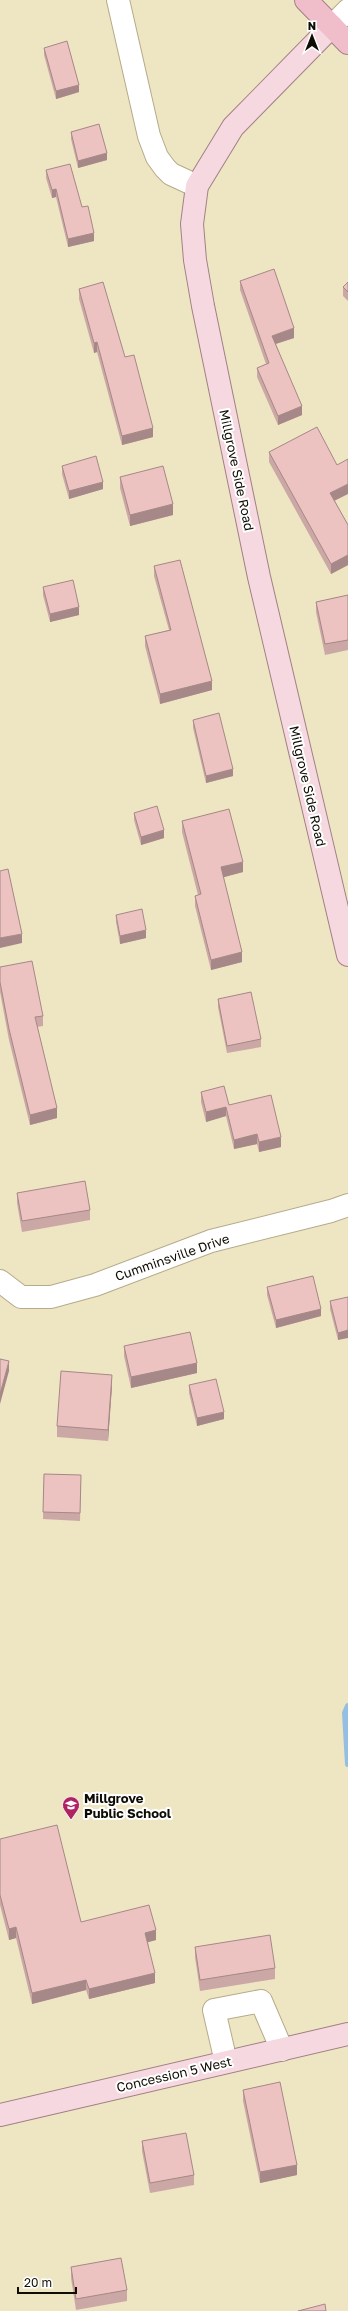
<svg xmlns="http://www.w3.org/2000/svg" width="348" height="2311" viewBox="0 0 348 2311" font-family="'Golos Text',sans-serif">
<style>
.lines{fill:none;stroke-linecap:round;stroke-linejoin:round}
.stream{stroke:#95bfe2;stroke-width:6}
.minor-casing{stroke:#b5ab8b;stroke-width:24}
.major-casing{stroke:#a18085;stroke-width:24}
.highway-casing{stroke:#a18085;stroke-width:24}
.minor{stroke:#fff;stroke-width:22}
.major{stroke:#f6d8e0;stroke-width:22}
.highway{stroke:#f0becb;stroke-width:22}
.wall{fill:#cba8a6}
.shaded-wall{fill:#a58887}
.building{fill:#ecc3c1;stroke:#a58887}
.labels{text-anchor:middle;stroke-width:4;stroke-linejoin:round;paint-order:stroke}
.street-label{font-size:13px;fill:#0f0c03;stroke:#fff}
.poi-label{font-size:13px;font-weight:bold;fill:#0f0c03;stroke:#fff;text-anchor:start}
</style>
<rect width="100%" height="100%" fill="#eee5c2"/>
<g class="lines">
<polyline class="stream" points="348,1706 345,1713 348,1764"/>
<g class="minor-casing">
<g id="minor">
<polyline points="118,0 149,136 157,157 165,168 171,174 197,186"/>
<polyline points="332,26 348,10"/>
<polyline points="0,1281 21,1297 51,1297 95,1285 211,1241 331,1211 348,1205"/>
<polyline points="226,2062 214,2010 261,2001 282,2050"/>
</g>
</g>
<g class="major-casing">
<g id="major">
<polyline points="332,26 233,127 197,186 192,224 195,260 203,306 259,577 348,955"/>
<polyline points="0,2115 348,2034"/>
</g>
</g>
<g class="highway-casing">
<polyline id="highway" points="306,0 348,43"/>
</g>
<use href="#minor" class="minor"/>
<use href="#major" class="major"/>
<use href="#highway" class="highway"/>
</g>
<g class="wall">
<polygon points="44,48 79,92 56,99 44,55"/>
<polygon points="71,132 107,160 78,168 71,139"/>
<polygon points="46,170 82,207 94,241 68,247 56,197 52,198 46,178"/>
<polygon points="240,281 294,338 276,344 302,415 278,425 257,377 257,368 266,364 240,290"/>
<polygon points="348,282 348,301 343,296 343,287"/>
<polygon points="79,289 153,437 122,445 97,352 94,353 79,299"/>
<polygon points="269,452 337,465 335,501 348,525 348,565 331,574 269,462"/>
<polygon points="62,466 103,489 69,499 62,474"/>
<polygon points="120,477 173,515 130,526 120,488"/>
<polygon points="154,566 212,690 160,704 145,646 145,636 169,630 154,576"/>
<polygon points="43,587 79,615 50,622 43,595"/>
<polygon points="348,595 348,650 325,655 316,612 316,602"/>
<polygon points="193,720 233,776 206,783 193,728"/>
<polygon points="134,813 164,838 141,845 134,820"/>
<polygon points="182,821 243,872 223,877 242,962 211,970 195,906 195,896 198,895 182,832"/>
<polygon points="116,915 146,938 120,944 116,922"/>
<polygon points="0,967 43,1016 43,1026 37,1027 57,1118 30,1125 9,1040 0,992"/>
<polygon points="218,999 261,1039 261,1047 227,1053 218,1007"/>
<polygon points="201,1092 229,1105 281,1147 259,1152 257,1144 234,1149 226,1116 206,1122 201,1102"/>
<polygon points="17,1193 90,1210 90,1220 22,1232 17,1203"/>
<polygon points="267,1287 321,1316 276,1328 267,1295"/>
<polygon points="348,1297 338,1340 330,1309 330,1301"/>
<polygon points="124,1346 197,1373 131,1388 124,1356"/>
<polygon points="189,1385 224,1419 197,1426 189,1393"/>
<polygon points="112,1386 108,1441 57,1437 57,1426"/>
<polygon points="44,1474 81,1483 80,1521 43,1519"/>
<polygon points="0,1839 81,1922 156,1940 148,1942 155,1983 89,1999 86,1990 32,2004 16,1938 9,1940 0,1905"/>
<polygon points="195,1947 275,1968 275,1979 200,1991 195,1957"/>
<polygon points="243,2090 297,2175 260,2183 243,2101"/>
<polygon points="142,2141 194,2175 194,2185 150,2193 142,2151"/>
<polygon points="71,2267 127,2290 127,2301 76,2310 71,2278"/>
</g>
<g class="shaded-wall">
<polygon points="79,85 79,92 56,99 56,91"/>
<polygon points="107,153 107,160 78,168 78,161"/>
<polygon points="56,189 56,197 52,198 52,190"/>
<polygon points="94,233 94,241 68,247 68,239"/>
<polygon points="294,328 294,338 272,345 272,336"/>
<polygon points="97,342 97,352 94,353 94,343"/>
<polygon points="302,406 302,415 278,425 278,416"/>
<polygon points="153,428 153,437 122,445 122,436"/>
<polygon points="103,482 103,489 69,499 69,491"/>
<polygon points="348,484 348,494 330,503 330,493"/>
<polygon points="173,504 173,515 130,526 130,515"/>
<polygon points="348,555 348,565 331,574 331,564"/>
<polygon points="79,607 79,615 50,622 50,614"/>
<polygon points="212,681 212,690 160,704 160,694"/>
<polygon points="233,769 233,776 206,783 206,776"/>
<polygon points="164,830 164,838 141,845 141,837"/>
<polygon points="243,862 243,872 221,878 221,867"/>
<polygon points="146,930 146,938 120,944 120,936"/>
<polygon points="22,934 22,943 0,948 0,938"/>
<polygon points="242,952 242,962 211,970 211,960"/>
<polygon points="226,1107 226,1116 206,1122 206,1112"/>
<polygon points="57,1108 57,1118 30,1125 30,1115"/>
<polygon points="257,1134 257,1144 234,1149 234,1140"/>
<polygon points="281,1137 281,1147 259,1152 259,1142"/>
<polygon points="321,1309 321,1316 276,1328 276,1320"/>
<polygon points="348,1330 348,1338 338,1340 338,1333"/>
<polygon points="9,1361 9,1371 0,1404 0,1394"/>
<polygon points="197,1363 197,1373 131,1388 131,1377"/>
<polygon points="112,1375 112,1386 108,1441 108,1430"/>
<polygon points="224,1412 224,1419 197,1426 197,1418"/>
<polygon points="16,1927 16,1938 9,1940 9,1929"/>
<polygon points="156,1930 156,1940 145,1943 145,1933"/>
<polygon points="155,1973 155,1983 89,1999 89,1989"/>
<polygon points="86,1980 86,1990 32,2004 32,1993"/>
<polygon points="297,2165 297,2175 260,2183 260,2172"/>
</g>
<g class="building">
<polygon points="67,41 79,85 56,91 44,48"/>
<polygon points="99,124 107,153 78,161 71,132"/>
<polygon points="70,164 82,207 88,206 94,233 68,239 56,189 52,190 46,170"/>
<polygon points="274,269 294,328 272,336 302,406 278,416 257,368 269,363 240,281"/>
<polygon points="103,282 125,357 134,355 153,428 122,436 97,342 94,343 79,289"/>
<polygon points="348,282 348,292 343,287"/>
<polygon points="317,427 337,465 348,459 348,484 330,493 348,525 348,555 331,564 269,452"/>
<polygon points="96,456 103,482 69,491 62,466"/>
<polygon points="163,466 173,504 130,515 120,477"/>
<polygon points="180,560 212,681 160,694 145,636 171,630 154,566"/>
<polygon points="73,580 79,607 50,614 43,587"/>
<polygon points="348,595 348,640 325,644 316,602"/>
<polygon points="219,713 233,769 206,776 193,720"/>
<polygon points="157,806 164,830 141,837 134,813"/>
<polygon points="229,809 243,862 221,867 242,952 211,960 195,896 201,894 182,821"/>
<polygon points="8,869 22,934 0,938 0,871"/>
<polygon points="142,909 146,930 120,936 116,915"/>
<polygon points="32,961 43,1016 35,1017 57,1108 30,1115 9,1029 0,982 0,967"/>
<polygon points="251,992 261,1039 227,1046 218,999"/>
<polygon points="224,1086 229,1105 271,1095 281,1137 259,1142 257,1134 234,1140 226,1107 206,1112 201,1092"/>
<polygon points="85,1181 90,1210 22,1221 17,1193"/>
<polygon points="313,1276 321,1309 276,1320 267,1287"/>
<polygon points="348,1297 348,1330 338,1333 330,1301"/>
<polygon points="190,1332 197,1363 131,1377 124,1346"/>
<polygon points="0,1359 9,1361 0,1394"/>
<polygon points="61,1371 112,1375 108,1430 57,1426"/>
<polygon points="216,1379 224,1412 197,1418 189,1385"/>
<polygon points="44,1474 81,1475 80,1513 43,1512"/>
<polygon points="57,1825 81,1922 149,1905 156,1930 145,1933 155,1973 89,1989 86,1980 32,1993 16,1927 9,1929 0,1895 0,1839"/>
<polygon points="270,1935 275,1968 200,1980 195,1947"/>
<polygon points="280,2082 297,2165 260,2172 243,2090"/>
<polygon points="186,2133 194,2175 150,2183 142,2141"/>
<polygon points="121,2258 127,2290 76,2299 71,2267"/>
<polygon points="325,2304 326,2311 298,2311"/>
</g>
<defs>
<g id="school-pin" transform="scale(0.9)"><path d="M0 17L-7.5 6A9.5 9.5 0 1 1 7.5 6Z" fill="#af2362" stroke="#fff"/><path d="M0-5L7-2L0 1L-7-2ZM-4 1L0 2.5L4 1V4Q0 6-4 4Z" fill="#fff"/></g>
</defs>
<g fill-rule="evenodd">
<use href="#school-pin" x="71" y="1805"/>
</g>
<g class="labels">
<g class="street-label">
<text transform="translate(237 470) rotate(78)" y="5">Millgrove Side Road</text>
<text transform="translate(308 786) rotate(77)" y="5">Millgrove Side Road</text>
<text transform="translate(172 1257) rotate(-19)" y="5">Cumminsville Drive</text>
<text transform="translate(174 2074) rotate(-13)" y="5">Concession 5 West</text>
</g>
<g class="poi-label">
<text x="84" y="1803">Millgrove<tspan x="84" dy="15">Public School</tspan></text>
</g>
</g>
<g transform="translate(312 36)" stroke="#ffffff" stroke-width="3" paint-order="stroke">
<path d="M0-3L7 15L0 10L-7 15Z" fill="#0f0c03"/>
<text y="-6" font-size="11" font-weight="bold" text-anchor="middle" fill="#0f0c03">N</text>
</g>
<path d="M18 2287v6h58v-6" fill="none" stroke="#0f0c03" stroke-width="2"/>
<text x="24" y="2287" font-size="12" fill="#0f0c03" stroke="#ffffff" stroke-width="3" paint-order="stroke">20 m</text>
</svg>
